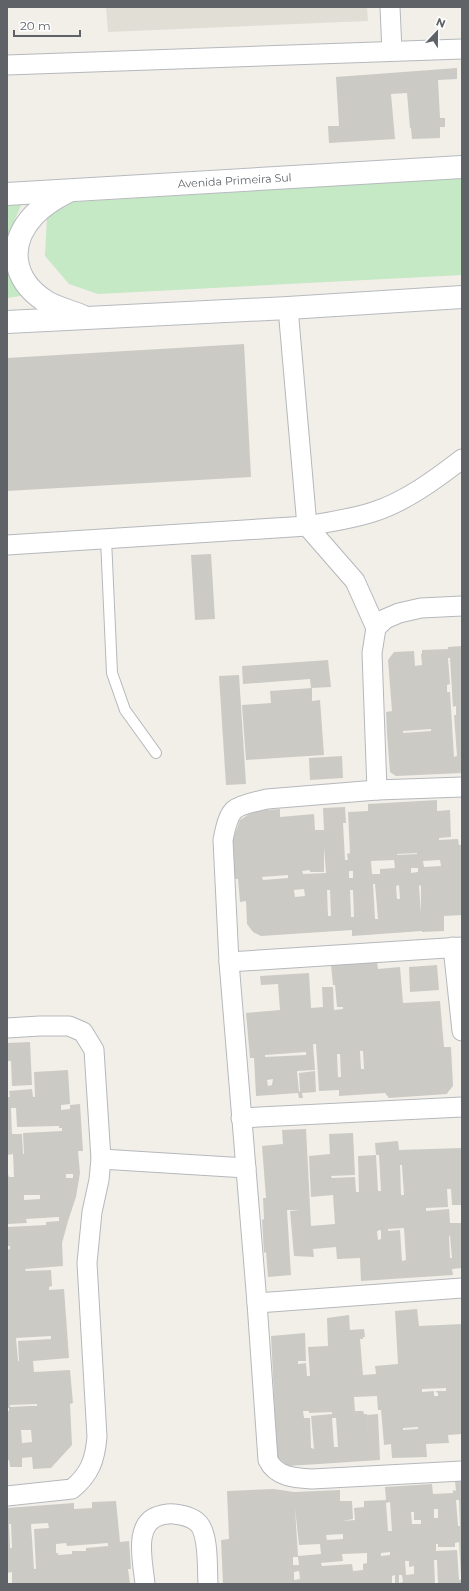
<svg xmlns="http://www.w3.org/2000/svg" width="469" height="1591" viewBox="0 0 469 1591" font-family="Montserrat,sans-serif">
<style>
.education{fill:#e1ded6}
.green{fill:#c5e8c5}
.building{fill:#cccac5;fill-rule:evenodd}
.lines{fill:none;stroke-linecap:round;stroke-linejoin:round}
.lane-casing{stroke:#b5b8bc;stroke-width:12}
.street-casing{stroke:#b5b8bc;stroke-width:21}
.secondary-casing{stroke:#b6babf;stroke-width:24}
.lane{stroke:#fff;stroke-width:10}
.street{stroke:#fff;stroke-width:19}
.secondary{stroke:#fff;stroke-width:22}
.labels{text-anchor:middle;stroke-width:3.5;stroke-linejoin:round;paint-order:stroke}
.street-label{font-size:11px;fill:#5f6368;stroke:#fff}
</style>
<rect width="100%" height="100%" fill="#f1efe8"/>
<polygon class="education" points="106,7 367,7 368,21 108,32"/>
<g class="green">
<polygon points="462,178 462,275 98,294 69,284 45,256 47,217 74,202"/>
<polygon points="25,197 15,219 10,266 27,295 7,298 7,198"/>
</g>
<g class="building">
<polygon points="457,68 457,79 438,80 440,118 445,118 445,127 440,127 440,138 412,139 411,128 410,128 407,93 391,94 395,139 329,143 328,126 339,126 336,77"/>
<polygon points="244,344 251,477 7,491 7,358"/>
<polygon points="211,554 215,619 195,620 191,555"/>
<path d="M462 646V773L396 776 390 772 387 734 386 712 392 711 388 660 394 652 414 651 415 666 422 665 423 675 421 654H422V650L448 649V647ZM448 658H450L453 707 456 706V715H454L457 756 454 757 450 692H447V685L450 684ZM431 729V731L403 733V731Z"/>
<polygon points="328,660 331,687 311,688 310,679 243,684 242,666"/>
<polygon points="239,675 246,784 226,785 219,676"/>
<polygon points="312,688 312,701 320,700 324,755 246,760 242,705 271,703 270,691"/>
<polygon points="342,756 343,778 310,780 309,758"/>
<path d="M437 800V811L450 810 451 837 439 838V840L458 839 459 845H462V915L444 916V931L422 932V931L352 936V930L261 936 253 932 247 924 246 901 240 902 238 879H234L233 839 240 820 254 811 280 809V817L314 814 315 830H324L323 808 345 807 346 823H343L345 860H348L347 854 350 853 348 812 368 811V804ZM324 846 326 873 303 874 302 871 310 870V872H324ZM417 853V854L397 855V854ZM394 860 395 868 380 869V874H372L371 861ZM440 860 441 866 424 867 423 861ZM411 868H418V872L411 873ZM349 871H353V878H349ZM288 875V878L263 880 262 877ZM373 884H375L378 919H375ZM399 885 400 899H397L396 886ZM421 885V914L419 886ZM304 889 305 896 295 897 294 890ZM327 890H330L331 916H328ZM350 890H353L354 917H351Z"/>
<path d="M377 962 378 969 400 967 403 1003 440 1001 444 1047H451L453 1086 448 1092 447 1094 389 1098 385 1093 339 1096V1090L319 1091 316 1044H313L315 1070 297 1071 299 1092 300 1091 299 1073 315 1071 316 1092 302 1093 303 1098H299L298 1093 256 1096 254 1058H250L246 1013 280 1010 278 984 261 985 260 976 309 973 311 1008 323 1007 322 987H333L334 1010 343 1009V1007H337L335 985H333L331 965ZM360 1051H363L364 1069H361ZM306 1052V1055L265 1057V1055ZM337 1054H340L341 1077H338ZM273 1079 272 1085 268 1086 267 1080Z"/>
<polygon points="437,965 439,990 410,992 409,967"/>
<polygon points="30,1042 32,1085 12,1086 11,1061 7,1061 7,1043"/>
<path d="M68 1070 70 1104 61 1105V1110L70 1109V1105L80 1104 83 1151H78L80 1173 76 1197 68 1221 62 1243 63 1266 25 1269 26 1271 51 1270 52 1286 49 1287V1290L64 1289 69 1358 33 1361 34 1372 70 1370 73 1403 70 1404 72 1445 51 1468 33 1469 32 1457 22 1458V1467H10L9 1460H7V1411H9V1408H7V1250L10 1249V1246H7V1227L46 1225V1222L59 1221V1217L26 1219 27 1223 7 1224V1172L9 1177H14L13 1154 7 1155V1097H10L9 1091 32 1089 33 1097H35L34 1072ZM11 1108H16L17 1127 59 1126V1128H62V1131L23 1133 24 1154H23L22 1134H12ZM66 1174H73V1178H66ZM24 1195H40V1199L24 1200ZM51 1336V1339L18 1341 19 1361H18L16 1338ZM37 1404V1406H29L10 1407V1405ZM21 1430H31L32 1442 22 1443Z"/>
<path d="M306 1129 311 1226 335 1224 333 1195 311 1197 309 1156 330 1154 329 1134 353 1133 355 1175 331 1176 332 1178 355 1177 356 1192H359L358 1156 376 1155 378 1191H381L379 1155H376L375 1143 398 1141 399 1150 462 1148V1205H452L451 1189H447L448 1207 426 1208V1211L449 1209 450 1223H462V1268L452 1269 453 1275 361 1281 360 1258 337 1259 336 1247 313 1249 314 1257 294 1256 290 1211 300 1210H287L291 1275 268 1277 266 1252 264 1253 262 1220 264 1219 263 1198H266L262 1146 283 1144 282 1130ZM400 1165H402L404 1195H401ZM404 1228 406 1260 402 1261 400 1230 388 1231V1229ZM381 1230V1239L378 1240 377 1231ZM449 1236H450L452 1258H450Z"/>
<path d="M417 1309 419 1326 462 1324V1434L448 1435 449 1443 426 1444 427 1457 392 1458 391 1444 384 1445 381 1410H378L377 1396 354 1397 355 1411H363L364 1414H367L369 1449 367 1415 378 1414 380 1460 288 1466 277 1457 271 1336 305 1333 306 1361H298V1364L306 1363 307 1376H310L308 1347 328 1346 327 1318 349 1315 350 1330 364 1329 365 1337H363V1339H360L363 1375 376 1374 375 1366 398 1364 395 1311ZM446 1388V1391H435L438 1393V1396H434V1391L422 1392V1389ZM303 1411H309V1413L332 1412V1414L311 1416 314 1449 311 1448 310 1418H304ZM332 1418H336L338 1447H334ZM418 1427V1429L403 1430V1428Z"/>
<path d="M455 1481H462V1577H461L459 1542 455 1543V1547H438V1544H436V1551L457 1550 459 1580 462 1579V1584H438L437 1560H434L435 1584H395V1575L392 1576V1584H223L221 1540 229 1539 227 1491 274 1489 294 1492 340 1490V1501H352L353 1519 342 1521 355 1520 354 1508 364 1507V1501L386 1500 385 1487 432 1484 433 1494 453 1493V1490L456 1491ZM456 1500H459L460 1526H458ZM390 1502 392 1531H388L386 1503ZM295 1508 299 1545 320 1544 321 1554 298 1556ZM434 1509H438V1518H434ZM411 1512H414V1520H421V1524H412ZM343 1534V1539L327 1540 326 1535ZM390 1552V1555L381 1556V1553ZM367 1553V1563L363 1564V1570L353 1571 352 1564 322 1566 321 1563 343 1561 342 1554H344ZM293 1557H298L299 1565H293ZM405 1561H409V1567L414 1566V1574L406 1575ZM299 1571 300 1579 294 1580V1572ZM399 1575H402L403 1582 399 1583Z"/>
<path d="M116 1501 120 1542 129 1541 131 1569H128L130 1584H12V1572L7 1573V1508L74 1503V1509L92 1508V1502ZM48 1523 49 1528 34 1529 36 1569H34L31 1524ZM9 1524H11L12 1548H10ZM66 1543 67 1546 108 1543V1546L86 1548V1551H72V1554L58 1555V1553H56V1544Z"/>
</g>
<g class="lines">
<g class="lane-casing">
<polyline id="lane" points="106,539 112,673 125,710 156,753"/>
</g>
<g class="street-casing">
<g id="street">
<polyline points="390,7 392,51"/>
<polyline points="7,65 462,49"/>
<polyline points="288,308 307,526 355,581 376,628"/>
<path d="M7 545 307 526C329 522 351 519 373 512 405 502 436 479 462 459"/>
<path d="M462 787 377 790 267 799C259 801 241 804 234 810 227 817 225 831 223 840L229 962 257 1303 268 1460C276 1477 295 1478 312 1479L462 1471"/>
<polyline points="377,790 372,653 376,628 385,619 399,613 421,608 462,606"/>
<polyline points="453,947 462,1031"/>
<polyline points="229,962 462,947"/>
<path d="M7 1028 40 1026H69L83 1032 94 1050 101 1159 99 1180 92 1212 87 1263 97 1437C95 1460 90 1474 72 1489L7 1496"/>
<polyline points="241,1118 462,1107"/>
<polyline points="101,1159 246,1168"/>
<polyline points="257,1303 462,1288"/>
<path d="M145 1584C143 1562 132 1521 162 1515 167 1514 170 1513 174 1514 183 1515 193 1517 199 1524 209 1536 207 1568 208 1584"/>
</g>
</g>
<g class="secondary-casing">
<g id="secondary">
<path d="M67 192C55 198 44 205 34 215 7 244 12 279 45 301 56 308 70 311 82 316"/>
<path id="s1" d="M7 194 462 167"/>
<polyline points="7,322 288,308 462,297"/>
</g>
</g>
<use href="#lane" class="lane"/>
<use href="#street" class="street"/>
<use href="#secondary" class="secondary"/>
</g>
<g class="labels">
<g class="street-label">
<text dy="4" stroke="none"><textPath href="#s1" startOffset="228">Avenida Primeira Sul</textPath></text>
</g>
</g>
<rect width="469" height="1591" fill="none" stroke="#5f6368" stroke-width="16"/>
<g transform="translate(437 32) rotate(22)" stroke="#ffffff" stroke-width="3" paint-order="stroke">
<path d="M0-3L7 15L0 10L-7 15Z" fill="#5f6368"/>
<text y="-6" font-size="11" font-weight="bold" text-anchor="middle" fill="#5f6368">N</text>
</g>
<path d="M14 30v6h66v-6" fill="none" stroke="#5f6368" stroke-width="2"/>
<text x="20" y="30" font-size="12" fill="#5f6368" stroke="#ffffff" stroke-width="3" paint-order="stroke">20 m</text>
</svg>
